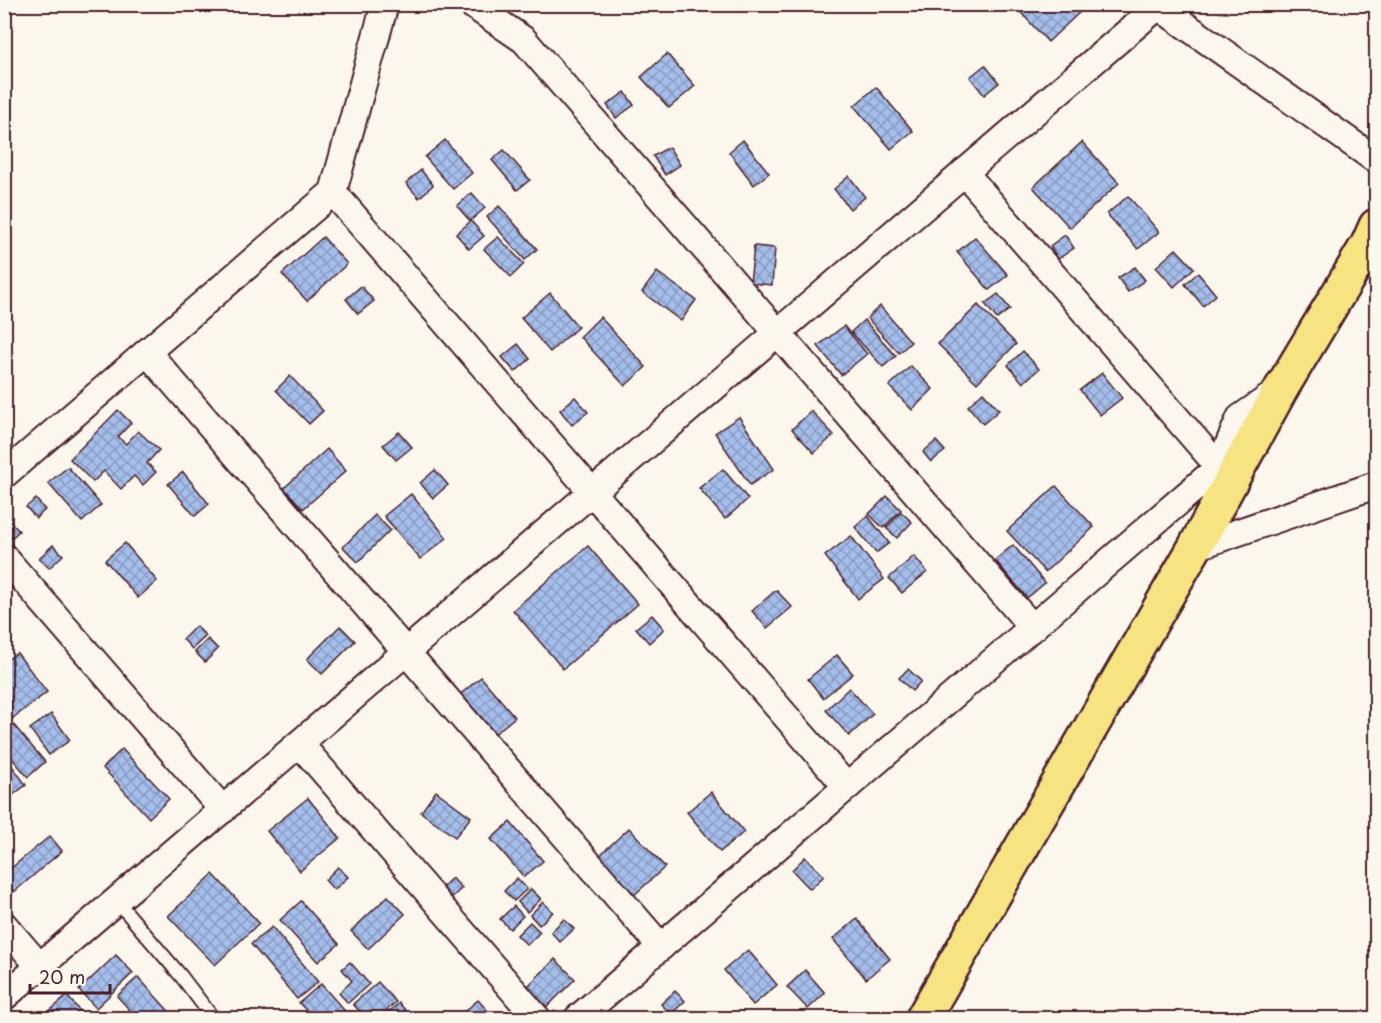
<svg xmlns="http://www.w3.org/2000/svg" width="1381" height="1023" viewBox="0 0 1381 1023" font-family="'Playpen Sans',sans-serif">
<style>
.building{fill:url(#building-cross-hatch);stroke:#4a1f2b;stroke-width:1.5}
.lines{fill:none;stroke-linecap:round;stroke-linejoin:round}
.lane-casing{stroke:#4a1f2b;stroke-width:16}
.street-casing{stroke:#4a1f2b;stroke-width:30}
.primary-casing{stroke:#4a1f2b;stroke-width:38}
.lane{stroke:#fbf7ec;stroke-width:12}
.street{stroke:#fbf7ec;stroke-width:26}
.primary{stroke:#f6e381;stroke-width:33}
</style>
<defs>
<pattern id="building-cross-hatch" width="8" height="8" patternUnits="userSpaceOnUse" patternTransform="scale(1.5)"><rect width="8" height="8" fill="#a5beeb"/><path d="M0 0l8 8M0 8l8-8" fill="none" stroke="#889abf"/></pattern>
</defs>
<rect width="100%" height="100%" fill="#fbf7ec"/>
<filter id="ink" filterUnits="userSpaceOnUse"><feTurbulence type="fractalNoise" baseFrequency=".0167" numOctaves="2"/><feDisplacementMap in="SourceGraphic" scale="12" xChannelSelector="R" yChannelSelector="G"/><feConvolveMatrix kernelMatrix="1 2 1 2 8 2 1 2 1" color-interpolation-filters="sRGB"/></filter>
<g filter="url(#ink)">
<g class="building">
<polygon points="1013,4 1077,4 1082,10 1048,42"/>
<polygon points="667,54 695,86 669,108 641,77"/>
<polygon points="985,65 999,83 984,95 970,77"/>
<polygon points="876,87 913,131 891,149 854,106"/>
<polygon points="625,92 634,105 616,118 607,105"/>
<polygon points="445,140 472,173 453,189 425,157"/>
<polygon points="743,140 769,173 754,185 729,152"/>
<polygon points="1082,142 1119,183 1070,228 1033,187"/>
<polygon points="669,147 680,165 665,175 653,156"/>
<polygon points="504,150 530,180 517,190 492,160"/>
<polygon points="421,170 433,185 419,198 406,183"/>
<polygon points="849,176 865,197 850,209 834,189"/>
<polygon points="472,193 485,208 470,221 457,206"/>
<polygon points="1128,196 1159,232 1138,249 1107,214"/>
<polygon points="499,206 537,249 525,260 487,217"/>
<polygon points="471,221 484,236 469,249 456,234"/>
<polygon points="1065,235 1074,248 1058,259 1050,246"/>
<polygon points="323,237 347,264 307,301 282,274"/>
<polygon points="498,237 524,264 511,277 484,249"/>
<polygon points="975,237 1008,275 989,290 957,252"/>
<polygon points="754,246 775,248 772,285 750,283"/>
<polygon points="1176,249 1194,268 1174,287 1156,267"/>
<polygon points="1135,267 1145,280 1128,292 1118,278"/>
<polygon points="657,272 696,300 681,321 642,292"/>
<polygon points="1198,273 1216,295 1203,306 1185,284"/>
<polygon points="361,286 374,301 358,314 346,299"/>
<polygon points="550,293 578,327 550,352 521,318"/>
<polygon points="998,294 1010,309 997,319 985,304"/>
<polygon points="978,305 1016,344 977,383 938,344"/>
<polygon points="880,306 911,342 899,353 867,318"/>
<polygon points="600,317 646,367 625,386 580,337"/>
<polygon points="864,320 896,356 883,367 851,332"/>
<polygon points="844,326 867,354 841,375 818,346"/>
<polygon points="518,344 530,359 515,372 502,357"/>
<polygon points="1023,351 1039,369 1023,383 1008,365"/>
<polygon points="911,366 933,389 912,410 889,386"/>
<polygon points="1102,373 1122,398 1100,415 1080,390"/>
<polygon points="290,376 323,411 309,424 276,390"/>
<polygon points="983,392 999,410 983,424 968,406"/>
<polygon points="575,397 588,412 572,425 560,410"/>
<polygon points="118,410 131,423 118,437 126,444 138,431 159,450 147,463 156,472 143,485 134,476 121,489 104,471 93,482 70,459"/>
<polygon points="811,411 834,435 814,453 792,429"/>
<polygon points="739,417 774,469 750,485 715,433"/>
<polygon points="399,432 412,447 396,460 383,445"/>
<polygon points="936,441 945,451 931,462 923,452"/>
<polygon points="327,449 346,471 303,509 284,488"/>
<polygon points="68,467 101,505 82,522 48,483"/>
<polygon points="723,469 748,499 725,519 699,488"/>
<polygon points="435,470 448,485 433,498 420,483"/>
<polygon points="183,472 209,504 195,516 168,484"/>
<polygon points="1056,486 1094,527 1045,572 1007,531"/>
<polygon points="411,494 447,538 420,559 384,516"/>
<polygon points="887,496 901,510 883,528 869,514"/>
<polygon points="36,499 45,510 36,518 26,507"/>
<polygon points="901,512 912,522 897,538 886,528"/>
<polygon points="375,515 390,530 358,562 343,547"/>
<polygon points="868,516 889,543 876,553 855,527"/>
<polygon points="9,520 19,531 5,544 4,524"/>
<polygon points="851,536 884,579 858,599 825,556"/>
<polygon points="125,543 157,581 138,598 105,560"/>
<polygon points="53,545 63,555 49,568 39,558"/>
<polygon points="1013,545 1045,583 1027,598 995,560"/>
<polygon points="588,546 638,604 563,669 513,610"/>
<polygon points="914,556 927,572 902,593 889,578"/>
<polygon points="776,590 792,607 767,628 752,611"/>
<polygon points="652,615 664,629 649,643 636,628"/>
<polygon points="196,626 206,636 192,649 183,639"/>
<polygon points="340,626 355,641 322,674 307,659"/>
<polygon points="208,639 218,649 205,662 195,652"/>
<polygon points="17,653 47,692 4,725 4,662"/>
<polygon points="837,655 853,674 823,698 808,679"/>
<polygon points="908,669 921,681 912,691 899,678"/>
<polygon points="481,677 515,717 491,737 457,697"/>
<polygon points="849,688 873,714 849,736 826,710"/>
<polygon points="51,714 70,740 49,755 30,729"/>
<polygon points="12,723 45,762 28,777 4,749 4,730"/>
<polygon points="122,749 169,799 149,818 103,768"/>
<polygon points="7,759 26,785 6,800 4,798 4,760"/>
<polygon points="436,791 471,817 455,837 421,812"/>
<polygon points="711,792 744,832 720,852 687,812"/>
<polygon points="308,798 340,838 300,871 267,831"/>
<polygon points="510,822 543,861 524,877 491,839"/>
<polygon points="629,828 665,867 632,897 597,858"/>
<polygon points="50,836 62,851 14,892 4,881 4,874"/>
<polygon points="805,857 824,876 810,889 792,870"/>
<polygon points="338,867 348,877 334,890 325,880"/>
<polygon points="213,874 259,923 215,965 168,916"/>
<polygon points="452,878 462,888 448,901 439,890"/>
<polygon points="517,878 527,889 514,901 504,891"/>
<polygon points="531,889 541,899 527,912 518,902"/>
<polygon points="388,896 405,914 368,949 351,931"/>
<polygon points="301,901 339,944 318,962 280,920"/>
<polygon points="543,902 553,912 539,925 530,915"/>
<polygon points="514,906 523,916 510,929 500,919"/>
<polygon points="564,919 574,929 560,942 551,932"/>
<polygon points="857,919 890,959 866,979 833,939"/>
<polygon points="530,922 540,932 527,945 517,935"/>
<polygon points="272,927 318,982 297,999 251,944"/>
<polygon points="748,950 777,985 753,1005 724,970"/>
<polygon points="116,955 133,973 96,1008 79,990"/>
<polygon points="555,959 575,979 547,1007 527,987"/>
<polygon points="350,962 369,984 348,1003 339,993 352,981 342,969"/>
<polygon points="805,970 825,993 808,1009 787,987"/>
<polygon points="138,977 175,1018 137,1018 117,996"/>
<polygon points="378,982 396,1002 378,1018 366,1018 353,1004"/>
<polygon points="321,984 351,1018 314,1018 299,1003"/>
<polygon points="675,991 685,1001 671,1014 661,1004"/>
<polygon points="67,996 86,1018 49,1018 46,1014"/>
<polygon points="478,1000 494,1018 457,1018"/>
<polygon points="399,1003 411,1017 409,1018 387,1018 384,1016"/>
</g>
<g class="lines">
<g class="lane-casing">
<polyline id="lane" points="117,901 181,976 213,1018"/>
</g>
<g class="street-casing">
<g id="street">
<polyline points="471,4 524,40 1033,628"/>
<polyline points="1155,4 1376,160"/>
<polyline points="964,172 1219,467"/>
<polyline points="333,192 847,787"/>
<polyline points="147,352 661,947"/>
<polyline points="4,475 333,192 385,4"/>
<polyline points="1195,547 1376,485"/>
<polyline points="4,557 223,810"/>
<polyline points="300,744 537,1018"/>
<polyline points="4,925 40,967"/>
<polyline points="4,997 1157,7"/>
<polyline points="578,1018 1219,467 1240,418 1280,390"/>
</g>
</g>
<g class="primary-casing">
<polyline id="primary" points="923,1018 1195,547 1281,389 1368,244 1376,226"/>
</g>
<use href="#lane" class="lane"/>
<use href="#street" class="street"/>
<use href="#primary" class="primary"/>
</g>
</g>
<rect width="1381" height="1023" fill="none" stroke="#fbf7ec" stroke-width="24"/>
<rect x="12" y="12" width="1357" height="999" fill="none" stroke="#4a1f2b" stroke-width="2" filter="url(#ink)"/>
<path d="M30 984v9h80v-9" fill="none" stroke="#4a1f2b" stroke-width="3"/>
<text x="39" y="984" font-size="18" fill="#4a1f2b" stroke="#fbf7ec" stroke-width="4.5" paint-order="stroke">20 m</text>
</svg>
